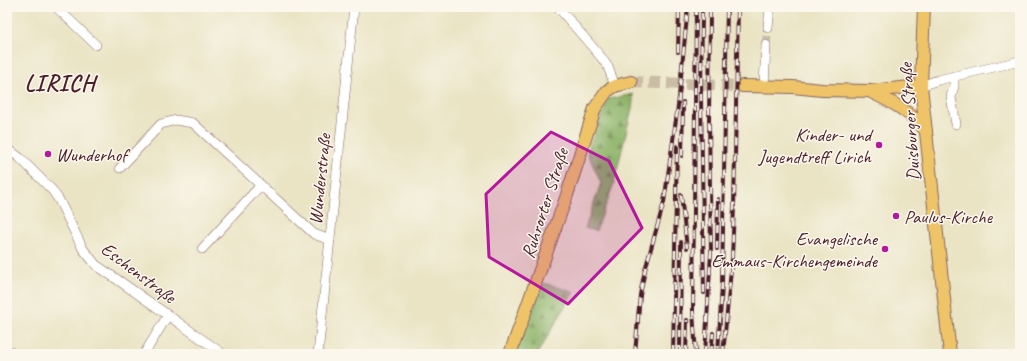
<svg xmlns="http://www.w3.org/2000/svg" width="1027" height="361" viewBox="0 0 1027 361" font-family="Caveat,sans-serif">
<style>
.forest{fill:url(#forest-firs);stroke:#6b6849}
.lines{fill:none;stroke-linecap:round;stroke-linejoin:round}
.minor-tunnel{stroke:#cabda6;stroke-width:9;stroke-dasharray:9 4.5;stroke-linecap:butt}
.major-tunnel{stroke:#cabda6;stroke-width:12;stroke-dasharray:12 6;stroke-linecap:butt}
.minor-casing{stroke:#826461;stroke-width:10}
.major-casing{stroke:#826461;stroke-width:14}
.minor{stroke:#fff;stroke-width:9}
.major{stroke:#efc469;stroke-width:12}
.rail-casing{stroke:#4a1f2b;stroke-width:4}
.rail{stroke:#fbf7ec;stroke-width:2.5;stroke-dasharray:8;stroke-linecap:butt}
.marked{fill:#b5179e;fill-opacity:0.2;stroke:#b5179e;stroke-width:3;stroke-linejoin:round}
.poi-dot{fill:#b5179e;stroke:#fbf7ec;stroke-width:1.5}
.labels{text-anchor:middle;stroke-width:3;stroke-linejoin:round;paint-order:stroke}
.street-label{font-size:19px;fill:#4a1f2b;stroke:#fbf7ec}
.poi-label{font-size:19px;fill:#4a1f2b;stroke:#fbf7ec;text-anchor:end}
.district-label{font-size:23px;font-weight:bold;letter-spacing:1px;fill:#4a1f2b;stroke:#fbf7ec}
</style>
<defs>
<pattern id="forest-firs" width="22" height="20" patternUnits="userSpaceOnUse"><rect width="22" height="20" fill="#8cb267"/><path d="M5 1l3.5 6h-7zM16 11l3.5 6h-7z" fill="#749055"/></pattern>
</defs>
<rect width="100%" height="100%" fill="#fbf7ec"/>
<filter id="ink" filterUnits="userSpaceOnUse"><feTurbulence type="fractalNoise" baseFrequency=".025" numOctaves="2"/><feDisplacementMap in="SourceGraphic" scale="8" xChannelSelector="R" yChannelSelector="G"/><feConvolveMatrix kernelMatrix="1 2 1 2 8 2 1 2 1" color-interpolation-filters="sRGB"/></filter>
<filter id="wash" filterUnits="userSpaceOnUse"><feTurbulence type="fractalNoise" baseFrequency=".012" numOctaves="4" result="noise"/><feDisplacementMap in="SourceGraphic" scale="16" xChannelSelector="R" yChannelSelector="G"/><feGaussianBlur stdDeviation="0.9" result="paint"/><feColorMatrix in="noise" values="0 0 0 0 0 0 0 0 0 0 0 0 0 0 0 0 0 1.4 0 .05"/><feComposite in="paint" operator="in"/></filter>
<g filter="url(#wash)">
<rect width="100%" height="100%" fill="#eae4c5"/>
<g class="forest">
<polygon points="633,94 633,104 614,183 596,231 585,228 601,183 587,152 608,99"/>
<polygon points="544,283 574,292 537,354 514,354"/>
</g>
</g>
<g filter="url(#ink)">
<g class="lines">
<polyline class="minor-tunnel" points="766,45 768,28"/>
<polyline class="major-tunnel" points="631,82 742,86"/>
<g class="minor-casing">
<g id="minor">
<polyline points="56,7 96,45"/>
<polyline points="558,7 601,57 608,67 615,86"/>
<polyline points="768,28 770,7"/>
<polyline points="954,76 954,86 951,97 956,124"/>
<polyline points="764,86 766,45"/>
<polyline points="921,86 938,80 1020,61"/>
<polyline points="7,148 20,158 52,190 59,200 83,249 96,265 118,280 223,354"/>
<polyline points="120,168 161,124 176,120 193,123 314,234 330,240"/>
<polyline points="202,249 261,185"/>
<polyline points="7,350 13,354"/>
<polyline points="144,354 168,315"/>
<polyline points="318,354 354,7"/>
</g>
</g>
<g class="major-casing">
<g id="major">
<polyline points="924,7 921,86 950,354"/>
<polyline points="742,86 793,87 822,90 870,91 921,86"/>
<path d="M871 92C892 102 911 112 926 131"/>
<polyline points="510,354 567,195 595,108 607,91 615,86 631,82"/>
</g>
</g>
<use href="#minor" class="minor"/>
<use href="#major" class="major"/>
<g class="rail-casing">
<g id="rail">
<polyline points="696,7 693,312 696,354"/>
<polyline points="702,13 701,97 704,293"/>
<polyline points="678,52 679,7"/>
<polyline points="682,156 683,102"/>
<polyline points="681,195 687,248"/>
<polyline points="717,249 718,199"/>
<polyline points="635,354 640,295 645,270 664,202 678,106 688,7"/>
<polyline points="673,354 677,146"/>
<polyline points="680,354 681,242"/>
<polyline points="686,354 687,320"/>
<polyline points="705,354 711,252 709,123 710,7"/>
<polyline points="711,354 713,333"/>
<polyline points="718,354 722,284 727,7"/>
<polyline points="723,354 732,259 734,206 738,7"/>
</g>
</g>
<use href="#rail" class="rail"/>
</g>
</g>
<path class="marked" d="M551 132 609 161 642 228 568 304 489 257 486 194Z"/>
<g class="poi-dot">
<circle cx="879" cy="145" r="4"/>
<circle cx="48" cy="154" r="4"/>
<circle cx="896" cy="216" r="4"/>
<circle cx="885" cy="249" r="4"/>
</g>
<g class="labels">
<g class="street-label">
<text transform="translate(909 122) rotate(-94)" y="7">Duisburger Straße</text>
<text transform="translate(319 179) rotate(-84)" y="7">Wunderstraße</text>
<text transform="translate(544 203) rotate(-72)" y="7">Ruhrorter Straße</text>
<text transform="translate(139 272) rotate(37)" y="7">Eschenstraße</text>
</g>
<g class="poi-label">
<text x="871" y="141">Kinder- und<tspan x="871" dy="22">Jugendtreff Lirich</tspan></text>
<text x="56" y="161" text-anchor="start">Wunderhof</text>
<text x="904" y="223" text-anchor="start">Paulus-Kirche</text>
<text x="877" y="245">Evangelische<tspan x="877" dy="22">Emmaus-Kirchengemeinde</tspan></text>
</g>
<g class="district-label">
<text x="60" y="91">LIRICH</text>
</g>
</g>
<rect width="1027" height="361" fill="none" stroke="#fbf7ec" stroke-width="24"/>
</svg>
